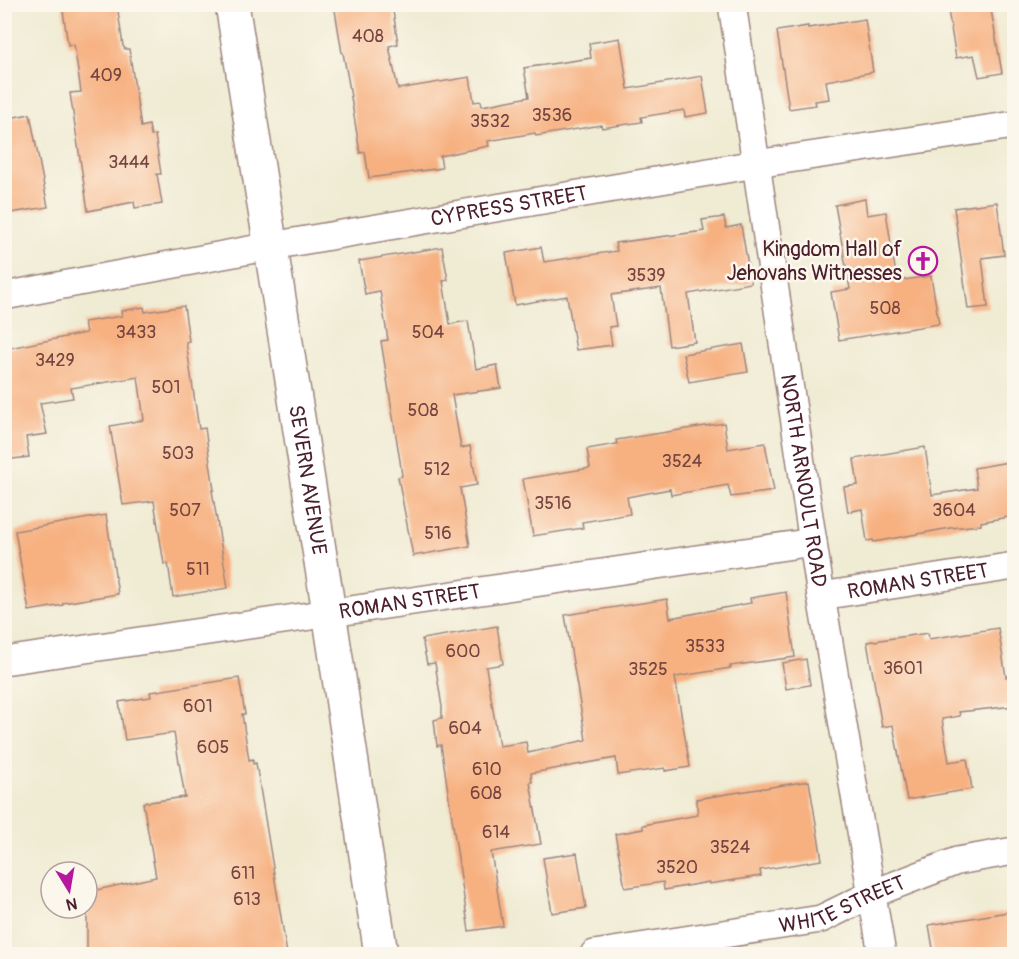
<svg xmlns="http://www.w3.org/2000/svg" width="1019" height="959" viewBox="0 0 1019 959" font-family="Pangolin,sans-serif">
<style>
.building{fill:#f7b181}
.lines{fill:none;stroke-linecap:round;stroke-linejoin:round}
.minor-casing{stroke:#9d857f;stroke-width:30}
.tertiary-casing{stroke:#9d857f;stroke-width:36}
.minor{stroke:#fff;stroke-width:27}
.tertiary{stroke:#fff;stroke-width:33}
.labels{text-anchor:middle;stroke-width:5;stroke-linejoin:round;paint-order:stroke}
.number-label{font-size:18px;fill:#754440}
.street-label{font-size:21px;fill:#4a1f2b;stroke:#fbf7ec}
.poi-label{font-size:21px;fill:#4a1f2b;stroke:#fbf7ec;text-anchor:end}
</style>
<rect width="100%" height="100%" fill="#fbf7ec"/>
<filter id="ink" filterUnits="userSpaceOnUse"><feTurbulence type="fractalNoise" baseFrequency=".0167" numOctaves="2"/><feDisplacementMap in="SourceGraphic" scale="12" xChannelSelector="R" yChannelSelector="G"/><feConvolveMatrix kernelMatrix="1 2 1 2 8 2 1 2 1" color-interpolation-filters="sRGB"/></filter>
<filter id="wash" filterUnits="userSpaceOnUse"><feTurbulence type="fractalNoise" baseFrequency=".008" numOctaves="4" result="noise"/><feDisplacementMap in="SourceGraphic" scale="24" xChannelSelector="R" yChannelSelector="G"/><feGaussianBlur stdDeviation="1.35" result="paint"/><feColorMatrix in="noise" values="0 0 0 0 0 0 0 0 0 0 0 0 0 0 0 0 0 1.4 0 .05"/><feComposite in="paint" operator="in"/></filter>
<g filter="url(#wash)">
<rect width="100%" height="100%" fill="#f0ebd3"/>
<g id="blocks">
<g class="building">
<polygon points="62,4 117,4 123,46 125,49 129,49 141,127 149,125 151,136 155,135 161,174 157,174 162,204 135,208 134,202 88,211 70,93 81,92 74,44 68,45"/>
<polygon points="334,4 392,4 398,44 389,46 398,89 470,77 474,102 481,101 482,106 529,97 524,68 591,58 589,43 620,38 628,89 702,76 708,113 685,117 684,110 641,117 642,122 602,128 601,125 536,136 535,133 488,141 489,146 440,156 442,168 369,178 365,152 360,153 348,79 343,53 342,53"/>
<polygon points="947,4 990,4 1002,73 979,77 974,55 956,58"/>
<polygon points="865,19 873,72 826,81 829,99 815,101 816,105 789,109 777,31 808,26 808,28"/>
<polygon points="30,114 48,207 4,214 4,119"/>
<polygon points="865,199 867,215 886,212 897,281 931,276 939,324 839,340 831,292 850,289 835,205"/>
<polygon points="997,202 1004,255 982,258 988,307 968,309 954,208"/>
<polygon points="724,217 726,228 741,225 751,283 688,294 695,342 669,346 661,288 611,295 616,326 609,327 612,345 576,350 567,296 515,305 506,253 541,247 544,262 617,251 615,243 704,231 702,220"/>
<polygon points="442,247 448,280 443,281 450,324 468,321 476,369 497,365 501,388 452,395 461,448 470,446 477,485 460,488 470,546 413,556 398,477 402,476 400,461 381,341 388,340 380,291 365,294 359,261"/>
<polygon points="184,306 189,341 186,342 199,429 205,428 214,490 212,490 228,588 173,597 168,563 164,564 154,501 123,505 110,426 144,420 138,377 71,388 73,398 40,403 47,434 26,437 29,457 4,460 4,349 86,333 84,322 122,316 121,311 144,307 145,312"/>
<polygon points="743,344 748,372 689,382 683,354"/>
<polygon points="724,423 728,449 765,443 774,491 731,497 728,485 671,495 670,489 627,497 630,514 582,522 583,528 533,536 523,479 590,468 587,449 617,444 616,440"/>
<polygon points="925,447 932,495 977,488 974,468 1014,461 1014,516 981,522 981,525 950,528 874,542 873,540 867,541 862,509 848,512 844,487 858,485 854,459"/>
<polygon points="106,515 118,594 63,603 63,605 29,611 15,531"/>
<polygon points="786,592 795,657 730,666 731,668 675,677 690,767 665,771 665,768 618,775 616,758 531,773 532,782 530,782 541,844 491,852 503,926 469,931 441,745 437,746 434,720 442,718 442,707 435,663 427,664 422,639 497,626 503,664 486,667 499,746 526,742 528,753 586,740 565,615 667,599 670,618 751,603 750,598"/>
<polygon points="998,628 1006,677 1014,676 1014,706 959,712 960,716 942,719 949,762 967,759 972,789 907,800 893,725 882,727 867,642 928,633 929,639"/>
<polygon points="806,659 810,685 786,689 782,663"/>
<polygon points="239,678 245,714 242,714 249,760 253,759 253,764 256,763 287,954 87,954 87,892 156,877 143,803 185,797 174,733 125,740 119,702 151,697 150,692"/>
<polygon points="809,781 822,860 760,870 761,876 709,884 709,882 664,890 663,882 625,888 615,834 643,829 643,825 698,815 696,799"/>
<polygon points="577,853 586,908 552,913 543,858"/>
<polygon points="1014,911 1014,954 934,954 929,925"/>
</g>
</g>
</g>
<g filter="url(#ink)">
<use href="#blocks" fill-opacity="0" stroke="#9d857f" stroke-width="1.5"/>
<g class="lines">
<g class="minor-casing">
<g id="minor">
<path id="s1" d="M732 4 821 596 882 954"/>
<path id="s2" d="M4 296 271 246 756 164 1014 125"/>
<path id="s3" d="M821 596 1014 566"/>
<path id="s4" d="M4 661 813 542"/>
<path id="s5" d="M594 954 821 919 872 894 957 861 1014 851"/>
</g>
</g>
<g class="tertiary-casing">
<g id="tertiary">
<path id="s6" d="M232 4 329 612 381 954"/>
</g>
</g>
<use href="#minor" class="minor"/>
<use href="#tertiary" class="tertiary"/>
</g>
</g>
<defs>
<g id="church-ring" transform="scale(1.5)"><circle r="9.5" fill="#fbf7ec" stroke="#b5179e" stroke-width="1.5"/><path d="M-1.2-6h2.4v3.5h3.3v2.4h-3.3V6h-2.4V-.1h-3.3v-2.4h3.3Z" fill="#b5179e"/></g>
</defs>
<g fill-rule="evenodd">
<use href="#church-ring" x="923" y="261"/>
</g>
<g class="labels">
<g class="number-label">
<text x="368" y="42">408</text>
<text x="106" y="81">409</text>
<text x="552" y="121">3536</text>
<text x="490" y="127">3532</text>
<text x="129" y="168">3444</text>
<text x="646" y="281">3539</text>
<text x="885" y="314">508</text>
<text x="136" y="338">3433</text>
<text x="428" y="338">504</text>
<text x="55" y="366">3429</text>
<text x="166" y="393">501</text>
<text x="423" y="416">508</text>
<text x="178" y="459">503</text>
<text x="682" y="467">3524</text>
<text x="437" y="475">512</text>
<text x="553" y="509">3516</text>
<text x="185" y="516">507</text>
<text x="954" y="516">3604</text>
<text x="438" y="539">516</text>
<text x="198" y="575">511</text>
<text x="705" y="652">3533</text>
<text x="463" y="657">600</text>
<text x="903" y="674">3601</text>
<text x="648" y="675">3525</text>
<text x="198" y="712">601</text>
<text x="465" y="734">604</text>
<text x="213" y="753">605</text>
<text x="487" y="775">610</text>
<text x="486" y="799">608</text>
<text x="496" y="838">614</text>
<text x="730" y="853">3524</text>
<text x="677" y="873">3520</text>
<text x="243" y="879">611</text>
<text x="247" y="905">613</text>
</g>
<g class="street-label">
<text dy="7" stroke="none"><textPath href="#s2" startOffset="513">CYPRESS STREET</textPath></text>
<text dy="7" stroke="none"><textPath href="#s6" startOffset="482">SEVERN AVENUE</textPath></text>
<text dy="7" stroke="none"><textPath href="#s1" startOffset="482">NORTH ARNOULT ROAD</textPath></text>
<text dy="7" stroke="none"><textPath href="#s3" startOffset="98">ROMAN STREET</textPath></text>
<text dy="7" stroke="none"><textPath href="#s4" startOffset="410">ROMAN STREET</textPath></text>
<text dy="7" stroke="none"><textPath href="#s5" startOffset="254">WHITE STREET</textPath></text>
</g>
<g class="poi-label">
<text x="902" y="256">Kingdom Hall of<tspan x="902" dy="24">Jehovahs Witnesses</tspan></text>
</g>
</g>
<rect width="1019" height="959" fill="none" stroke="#fbf7ec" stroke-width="24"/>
<g transform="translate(69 890) rotate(169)"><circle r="28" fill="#fbf7ec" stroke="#b4a19f" stroke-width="1.5"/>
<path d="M0-4.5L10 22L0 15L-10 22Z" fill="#b5179e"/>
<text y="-9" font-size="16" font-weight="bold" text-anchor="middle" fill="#4a1f2b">N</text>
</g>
</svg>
